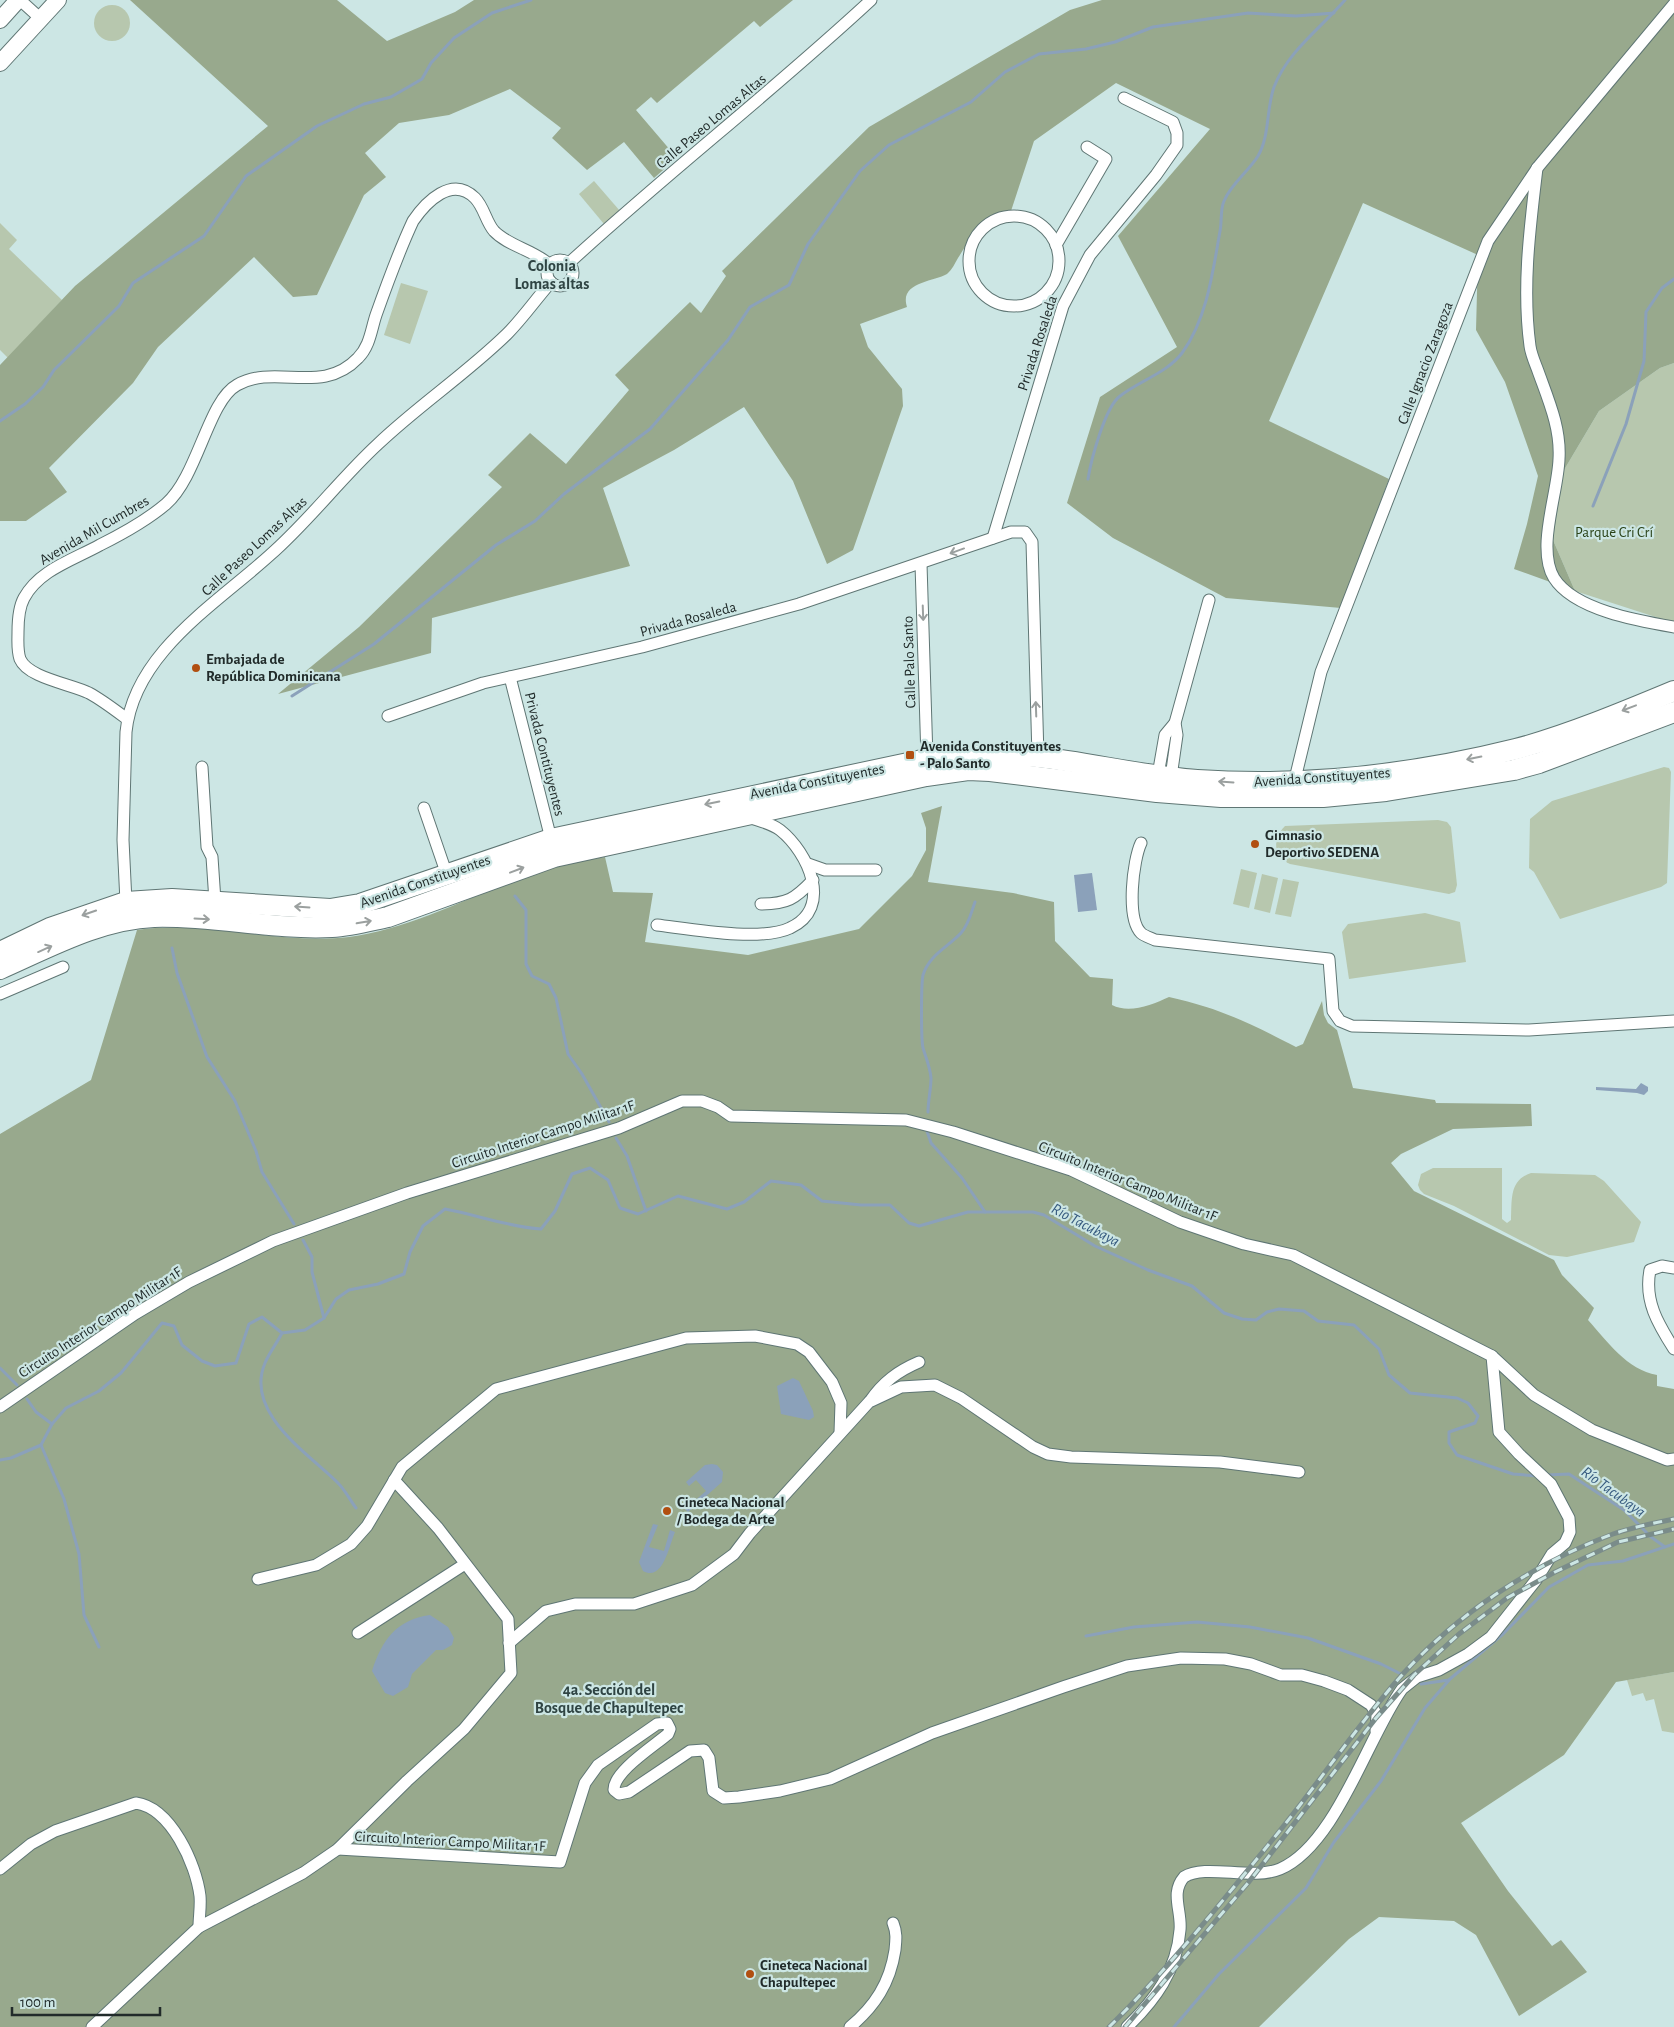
<svg xmlns="http://www.w3.org/2000/svg" width="1674" height="2027" viewBox="0 0 1674 2027" font-family="'Alegreya Sans',sans-serif">
<style>
.green{fill:#b7c7ae}
.forest{fill:#98a98d}
.water{fill:#8ba1ba}
.lines{fill:none;stroke-linecap:round;stroke-linejoin:round}
.stream{stroke:#8ba1ba;stroke-width:3}
.street-casing{stroke:#5f7674;stroke-width:13}
.secondary-casing{stroke:#5f7674;stroke-width:18}
.highway-casing{stroke:#5f7674;stroke-width:22}
.street{stroke:#fff;stroke-width:11}
.secondary{stroke:#fff;stroke-width:16}
.highway{stroke:#fff;stroke-width:20}
.rail-casing{stroke:#7a8c8a;stroke-width:5}
.rail{stroke:#cce6e4;stroke-width:3;stroke-dasharray:9;stroke-linecap:butt}
.oneway{stroke:#9ba09f}
.poi-dot{fill:#b14f11;stroke:#cce6e4;stroke-width:2}
.labels{text-anchor:middle;stroke-width:4.5;stroke-linejoin:round;paint-order:stroke}
.street-label{font-size:15px;fill:#212b2a;stroke:#cce6e4}
.park-label{font-size:15px;fill:#2a4318;stroke:#cce6e4}
.poi-label{font-size:15px;font-weight:bold;fill:#212b2a;stroke:#cce6e4;text-anchor:start}
.neighbourhood-label{font-size:16px;font-weight:bold;fill:#2f4443;stroke:#cce6e4}
.water-label{font-size:16px;font-style:italic;fill:#365a7f;stroke:#cce6e4}
</style>
<rect width="100%" height="100%" fill="#cce6e4"/>
<g class="green">
<circle cx="112" cy="23" r="18"/>
<polygon points="594,181 620,211 604,224 579,194"/>
<polygon points="0,223 17,240 9,249 62,300 8,358 0,350"/>
<polygon points="401,283 428,291 410,344 384,335"/>
<polygon points="1674,363 1674,623 1575,591 1553,540 1564,470 1599,411 1660,368"/>
<polygon points="1664,767 1669,768 1671,772 1667,883 1661,887 1560,919 1534,872 1529,868 1530,819 1552,801"/>
<path d="M1438 820 1447 822 1451 827 1457 885 1455 892 1449 894 1290 864C1273 856 1272 839 1285 826Z"/>
<polygon points="1241,869 1257,873 1249,908 1233,904"/>
<polygon points="1262,874 1278,878 1270,913 1254,909"/>
<polygon points="1283,879 1299,882 1291,917 1275,914"/>
<polygon points="1425,913 1460,922 1466,962 1349,979 1342,932 1348,924"/>
<path d="M1433 1168H1502V1219L1507 1223 1511 1220C1512 1200 1509 1180 1531 1173L1595 1175 1604 1181 1641 1222 1634 1242 1567 1257 1549 1255 1454 1206 1424 1194 1420 1190 1418 1185 1421 1174Z"/>
<polygon points="1674,1672 1674,1733 1662,1731 1654,1699 1646,1701 1643,1693 1632,1696 1627,1680"/>
</g>
<g class="forest">
<polygon points="130,0 337,0 387,41 455,12 474,0 793,0 760,27 754,21 657,103 651,97 636,110 677,158 654,178 624,142 587,170 552,138 561,128 510,89 449,115 399,123 365,153 386,177 364,195 317,295 293,297 254,257 158,347 133,383 49,468 67,492 26,521 0,521 0,365 75,286 268,126"/>
<path d="M1102 0H1674V363L1660 368 1599 411 1564 470 1553 540 1575 591 1514 569 1527 524 1538 476 1505 382 1476 330 1478 255 1363 203 1269 421 1389 479 1341 608 1226 598 1113 538 1067 503 1100 397 1177 347 1118 236 1210 129 1116 83 1034 141 1011 211C978 218 975 232 958 258 955 263 952 270 947 274 933 282 899 282 907 307L860 324 868 347 902 389 903 406 853 550 827 564 793 481 744 407 674 450 603 488 630 566 432 618 431 653 278 694 359 627 502 487 488 475 530 433 566 464 629 390 615 375 690 302 701 313 726 276 722 271 869 127 1070 10Z"/>
<path d="M942 806 928 882 1013 893 1054 902 1055 941 1090 977 1113 979 1112 1005C1129 1014 1152 1005 1169 997 1219 1008 1250 1023 1296 1047L1303 1044 1322 1001 1324 1015 1328 1023 1337 1030 1353 1088 1435 1100 1436 1103 1531 1104 1532 1126 1453 1129 1401 1154 1391 1163 1414 1191 1554 1260 1562 1275 1594 1308 1588 1320C1607 1341 1627 1370 1657 1375V1386L1674 1389V1672L1616 1682 1564 1755 1461 1823 1508 1891 1552 1946 1561 1940 1587 1972 1519 2016 1476 1935 1454 1921 1379 1917 1349 1939 1259 2027H0V1134L91 1080 137 930C208 920 278 945 349 937 415 929 485 888 549 868 567 863 586 860 605 857L613 892 653 893 645 942 748 955 859 929 912 876 926 850V828L921 813Z"/>
</g>
<g class="water">
<polygon points="1092,873 1097,910 1078,912 1074,875"/>
<polygon points="1641,1083 1648,1087 1648,1091 1644,1095 1637,1093 1596,1090 1596,1087 1636,1089"/>
<polygon points="793,1378 799,1381 813,1411 814,1417 809,1420 781,1414 777,1386"/>
<polygon points="712,1464 717,1465 723,1472 722,1482 688,1512 685,1509 706,1491 696,1480 689,1486 686,1482 705,1465"/>
<path d="M653 1524 658 1525 649 1547 664 1551 670 1530 675 1532C669 1546 663 1582 643 1571L639 1562Z"/>
<path d="M430 1615 448 1627 454 1638 452 1645 443 1650H436L412 1674 408 1687 393 1696 385 1693 372 1671C382 1640 396 1620 430 1615Z"/>
</g>
<g class="lines">
<g class="stream">
<polyline points="0,421 25,404 43,387 54,370 119,306 133,283 204,236 246,176 317,126 364,104 391,97 422,79 431,63 454,38 492,13 531,0"/>
<path d="M1088 479C1091 460 1105 407 1120 396 1139 381 1167 373 1182 353 1207 319 1213 271 1220 231 1222 222 1220 210 1224 201 1231 184 1248 172 1258 156 1270 135 1266 110 1274 87 1288 51 1320 29 1345 0"/>
<polyline points="1593,506 1626,424 1644,361 1646,312 1662,288 1674,279"/>
<polyline points="292,696 374,644 496,545 535,521 564,494 650,429 728,340 750,307 789,285 808,244 860,171 889,145 971,102 1005,72 1039,54 1086,49 1115,42 1153,27 1248,13 1296,16 1334,13"/>
<polyline points="515,896 526,910 526,964 532,976 549,984 556,998 568,1054 582,1074 609,1122"/>
<polyline points="172,948 177,973 207,1057 235,1101 256,1151 262,1172 294,1224"/>
<path d="M928 1112C928 1101 931 1089 931 1078 930 1067 926 1058 923 1048 921 1039 921 985 923 975 929 955 948 947 961 933 969 924 971 913 975 902"/>
<polyline points="927,1131 931,1143 962,1178 985,1212"/>
<polyline points="616,1138 627,1156 646,1211"/>
<polyline points="303,1240 312,1257 312,1272 324,1318"/>
<path d="M282 1333C277 1343 269 1353 265 1363 244 1413 308 1453 338 1483 345 1490 350 1500 356 1508"/>
<polyline points="0,1368 17,1385"/>
<polyline points="27,1399 36,1412 52,1424"/>
<polyline points="41,1445 64,1499 79,1554 84,1615 99,1647"/>
<path d="M0 1460 11 1458 41 1445 52 1424 66 1408 99 1391 121 1373 162 1323 174 1326 182 1345 202 1361 215 1366 236 1363 249 1324 262 1317 282 1333 305 1330 324 1318 336 1299 349 1290 378 1284 404 1274 410 1252 423 1226 445 1209C478 1215 508 1227 541 1229L555 1211 572 1174 590 1168 608 1180 620 1208 638 1214 678 1196 727 1209 744 1202 771 1181 801 1185 822 1201 861 1205H890L909 1223 919 1226 968 1212H1033L1044 1215 1095 1246 1148 1270 1192 1286 1224 1313 1242 1319 1256 1320 1267 1312 1279 1309 1304 1311 1318 1321 1354 1325 1379 1349 1389 1375 1410 1393 1457 1398 1468 1403 1478 1416 1475 1423 1449 1432V1443L1457 1455 1513 1474 1538 1476"/>
<polyline points="1547,1475 1569,1474 1624,1510 1651,1537 1665,1547"/>
<polyline points="1086,1636 1134,1627 1197,1622 1250,1627 1308,1638 1381,1664 1403,1675"/>
<polyline points="1421,1684 1449,1680"/>
<polyline points="1174,2027 1219,1974 1306,1888 1334,1842 1381,1781 1425,1708 1450,1679 1503,1634 1549,1587 1588,1565 1623,1561 1674,1544"/>
</g>
<g class="street-casing">
<g id="street">
<polyline points="20,0 41,19"/>
<path d="M1537 168C1530 227 1522 287 1530 346 1531 354 1535 363 1538 371 1548 399 1561 428 1559 459 1558 493 1536 548 1554 578 1574 610 1639 621 1674 627"/>
<circle cx="1014" cy="261" r="45"/>
<polyline points="1056,245 1106,159 1087,147"/>
<circle cx="560" cy="273" r="13"/>
<path d="M569 263C667 173 773 91 871 0"/>
<polyline points="993,538 1063,306 1090,255 1156,175 1177,145 1177,133 1173,122 1124,98"/>
<polyline points="921,564 927,759"/>
<polyline points="510,677 551,839"/>
<polyline points="388,716 483,683 642,647 799,604 1011,532 1025,532 1032,542 1038,757"/>
<path d="M127 719C115 710 102 700 89 693 71 684 28 678 20 659 17 650 18 641 18 632 18 622 19 607 24 598 39 570 73 560 100 545 122 534 146 521 166 504 198 476 208 401 237 385 276 363 322 396 358 358 370 346 371 330 376 315 387 284 399 251 413 221 426 202 452 175 475 198 484 207 486 222 494 231 508 246 534 250 550 265"/>
<polyline points="202,767 207,847 212,857 215,901"/>
<polyline points="1158,775 1165,735 1175,723"/>
<polyline points="1171,777 1177,735 1175,723 1209,600"/>
<polyline points="1294,783 1321,672 1488,241 1538,167 1674,4"/>
<polyline points="424,808 447,875"/>
<path d="M1141 843C1133 860 1126 918 1141 933 1144 936 1151 938 1155 940L1329 959 1333 1011 1340 1021 1352 1026 1529 1030 1674 1021"/>
<polyline points="808,864 825,870 876,870"/>
<path d="M126 902 123 840 126 732C134 653 216 604 270 555 309 521 340 479 378 444 419 405 466 374 507 334 523 318 536 299 551 282"/>
<path d="M761 904C787 904 795 899 813 880"/>
<path d="M657 925C690 929 761 942 790 928 834 908 808 852 780 830 771 823 759 821 748 817"/>
<polyline points="0,994 63,967"/>
<path d="M1674 1268 1662 1266 1650 1270C1644 1301 1658 1324 1674 1349"/>
<polyline points="1492,1356 1534,1395 1592,1430 1667,1460 1674,1459"/>
<path d="M870 1401C883 1382 898 1371 919 1362"/>
<path d="M0 1407 135 1314 189 1282 273 1241 407 1193 619 1128 682 1101H702L718 1107 731 1116 906 1120 953 1132 1071 1170 1180 1222 1244 1244 1293 1255 1492 1356 1499 1432 1519 1454 1551 1484 1569 1518 1570 1532 1565 1543 1552 1554 1536 1580 1491 1637 1468 1654 1439 1670 1417 1677 1402 1689C1368 1736 1336 1845 1280 1869 1251 1881 1206 1863 1184 1877 1170 1893 1182 1911 1180 1930 1177 1970 1155 2000 1127 2027"/>
<polyline points="258,1579 316,1565 351,1544 367,1526 402,1467 496,1389 686,1338 755,1336 797,1344 809,1352 832,1382 841,1403 840,1433"/>
<polyline points="358,1633 465,1564"/>
<polyline points="509,1643 546,1611 575,1604 634,1604 692,1585 734,1554 750,1533 869,1402 901,1387 935,1385 961,1398 1033,1447 1048,1454 1071,1457 1220,1462 1299,1472"/>
<path d="M338 1849 560 1862 585 1783 598 1765 657 1724 667 1723 670 1729 668 1734C654 1746 613 1772 614 1790L619 1794 629 1792 690 1751 704 1750 709 1758 713 1791 724 1798 739 1797 780 1791 830 1779 932 1733 1063 1687 1127 1666 1181 1658 1225 1659 1251 1664 1281 1675H1302L1324 1681 1348 1690 1371 1705 1377 1715 1376 1731"/>
<path d="M0 1869 31 1844 55 1831 136 1803C171 1808 196 1864 200 1896 201 1906 199 1917 199 1927"/>
<polyline points="92,2027 199,1927 303,1873 338,1849 407,1781 464,1729 511,1673 508,1619 438,1528 394,1480"/>
<path d="M850 2027C875 2006 890 1983 895 1950 896 1940 897 1933 893 1923"/>
</g>
</g>
<g class="secondary-casing">
<g id="secondary">
<polyline points="0,20 18,0"/>
<polyline points="0,63 58,0"/>
</g>
</g>
<g class="highway-casing">
<g id="highway">
<path d="M0 952 50 928 126 902 172 899 330 909 360 904 551 839 927 759C964 755 1000 753 1038 757 1091 763 1143 776 1197 780 1304 787 1412 775 1516 749 1566 736 1626 711 1674 691"/>
<path d="M0 969C48 948 100 919 154 917 213 915 272 930 332 927 351 926 369 921 388 917L554 857 926 776 968 770 990 771 1157 792 1221 797H1323L1386 791 1514 770 1539 763 1674 712"/>
</g>
</g>
<use href="#street" class="street"/>
<use href="#secondary" class="secondary"/>
<use href="#highway" class="highway"/>
<g class="rail-casing">
<g id="rail">
<path d="M1109 2027C1169 1968 1225 1898 1278 1833 1320 1781 1357 1726 1401 1676 1458 1613 1533 1564 1613 1534 1633 1527 1654 1523 1674 1519"/>
<polyline points="1125,2027 1248,1883 1376,1718 1414,1675 1459,1634 1507,1598 1555,1572 1618,1542 1674,1529"/>
</g>
</g>
<use href="#rail" class="rail"/>
</g>
<defs><path id="oneway-shaft" d="M-6 0H5M1.5-3L5.5 0L1.5 3" fill="none" stroke-width="1.6" stroke-linecap="round" stroke-linejoin="round" transform="scale(1.25)"/></defs>
<g class="oneway">
<use href="#oneway-shaft" transform="translate(957 551) rotate(160)"/>
<use href="#oneway-shaft" transform="translate(923 613) rotate(88)"/>
<use href="#oneway-shaft" transform="translate(1629 708) rotate(159)"/>
<use href="#oneway-shaft" transform="translate(1036 709) rotate(-92)"/>
<use href="#oneway-shaft" transform="translate(1474 758) rotate(169)"/>
<use href="#oneway-shaft" transform="translate(1226 782) rotate(-176)"/>
<use href="#oneway-shaft" transform="translate(712 803) rotate(168)"/>
<use href="#oneway-shaft" transform="translate(517 870) rotate(-21)"/>
<use href="#oneway-shaft" transform="translate(302 907) rotate(-176)"/>
<use href="#oneway-shaft" transform="translate(89 913) rotate(161)"/>
<use href="#oneway-shaft" transform="translate(202 919) rotate(3)"/>
<use href="#oneway-shaft" transform="translate(364 922) rotate(-10)"/>
<use href="#oneway-shaft" transform="translate(45 949) rotate(-24)"/>
</g>
<g class="poi-dot">
<circle cx="196" cy="668" r="5"/>
<rect x="905" y="750" width="10" height="10" rx="2.5"/>
<circle cx="1255" cy="844" r="5"/>
<circle cx="667" cy="1511" r="5"/>
<circle cx="750" cy="1974" r="5"/>
</g>
<g class="labels">
<g class="street-label">
<text transform="translate(711 121) rotate(-40)" y="5">Calle Paseo Lomas Altas</text>
<text transform="translate(1037 343) rotate(-72)" y="5">Privada Rosaleda</text>
<text transform="translate(1425 363) rotate(-69)" y="5">Calle Ignacio Zaragoza</text>
<text transform="translate(94 530) rotate(-30)" y="5">Avenida Mil Cumbres</text>
<text transform="translate(254 546) rotate(-43)" y="5">Calle Paseo Lomas Altas</text>
<text transform="translate(688 619) rotate(-15)" y="5">Privada Rosaleda</text>
<text transform="translate(909 662) rotate(-92)" y="5">Calle Palo Santo</text>
<text transform="translate(545 754) rotate(76)" y="5">Privada Contituyentes</text>
<text transform="translate(1322 777) rotate(-4)" y="5">Avenida Constituyentes</text>
<text transform="translate(817 781) rotate(-11)" y="5">Avenida Constituyentes</text>
<text transform="translate(425 881) rotate(-19)" y="5">Avenida Constituyentes</text>
<text transform="translate(543 1134) rotate(-18)" y="5">Circuito Interior Campo Militar 1F</text>
<text transform="translate(1128 1181) rotate(22)" y="5">Circuito Interior Campo Militar 1F</text>
<text transform="translate(100 1322) rotate(-33)" y="5">Circuito Interior Campo Militar 1F</text>
<text transform="translate(450 1841) rotate(3)" y="5">Circuito Interior Campo Militar 1F</text>
</g>
<g class="park-label">
<text x="1614" y="537">Parque Cri Crí</text>
</g>
<g class="poi-label">
<text x="206" y="664">Embajada de<tspan x="206" dy="17">República Dominicana</tspan></text>
<text x="920" y="751">Avenida Constituyentes<tspan x="920" dy="17">- Palo Santo</tspan></text>
<text x="1265" y="840">Gimnasio<tspan x="1265" dy="17">Deportivo SEDENA</tspan></text>
<text x="677" y="1507">Cineteca Nacional<tspan x="677" dy="17">/ Bodega de Arte</tspan></text>
<text x="760" y="1970">Cineteca Nacional<tspan x="760" dy="17">Chapultepec</tspan></text>
</g>
<g class="neighbourhood-label">
<text x="552" y="271">Colonia<tspan x="552" dy="18">Lomas altas</tspan></text>
<text x="609" y="1695">4a. Sección del<tspan x="609" dy="18">Bosque de Chapultepec</tspan></text>
</g>
<g class="water-label">
<text transform="translate(1086 1224) rotate(28)" y="6">Río Tacubaya</text>
<text transform="translate(1614 1491) rotate(36)" y="6">Río Tacubaya</text>
</g>
</g>
<path d="M12 2007v8h148v-8" fill="none" stroke="#212b2a" stroke-width="2.5"/>
<text x="20" y="2007" font-size="15" fill="#212b2a" stroke="#cce6e4" stroke-width="4" paint-order="stroke">100 m</text>
</svg>
